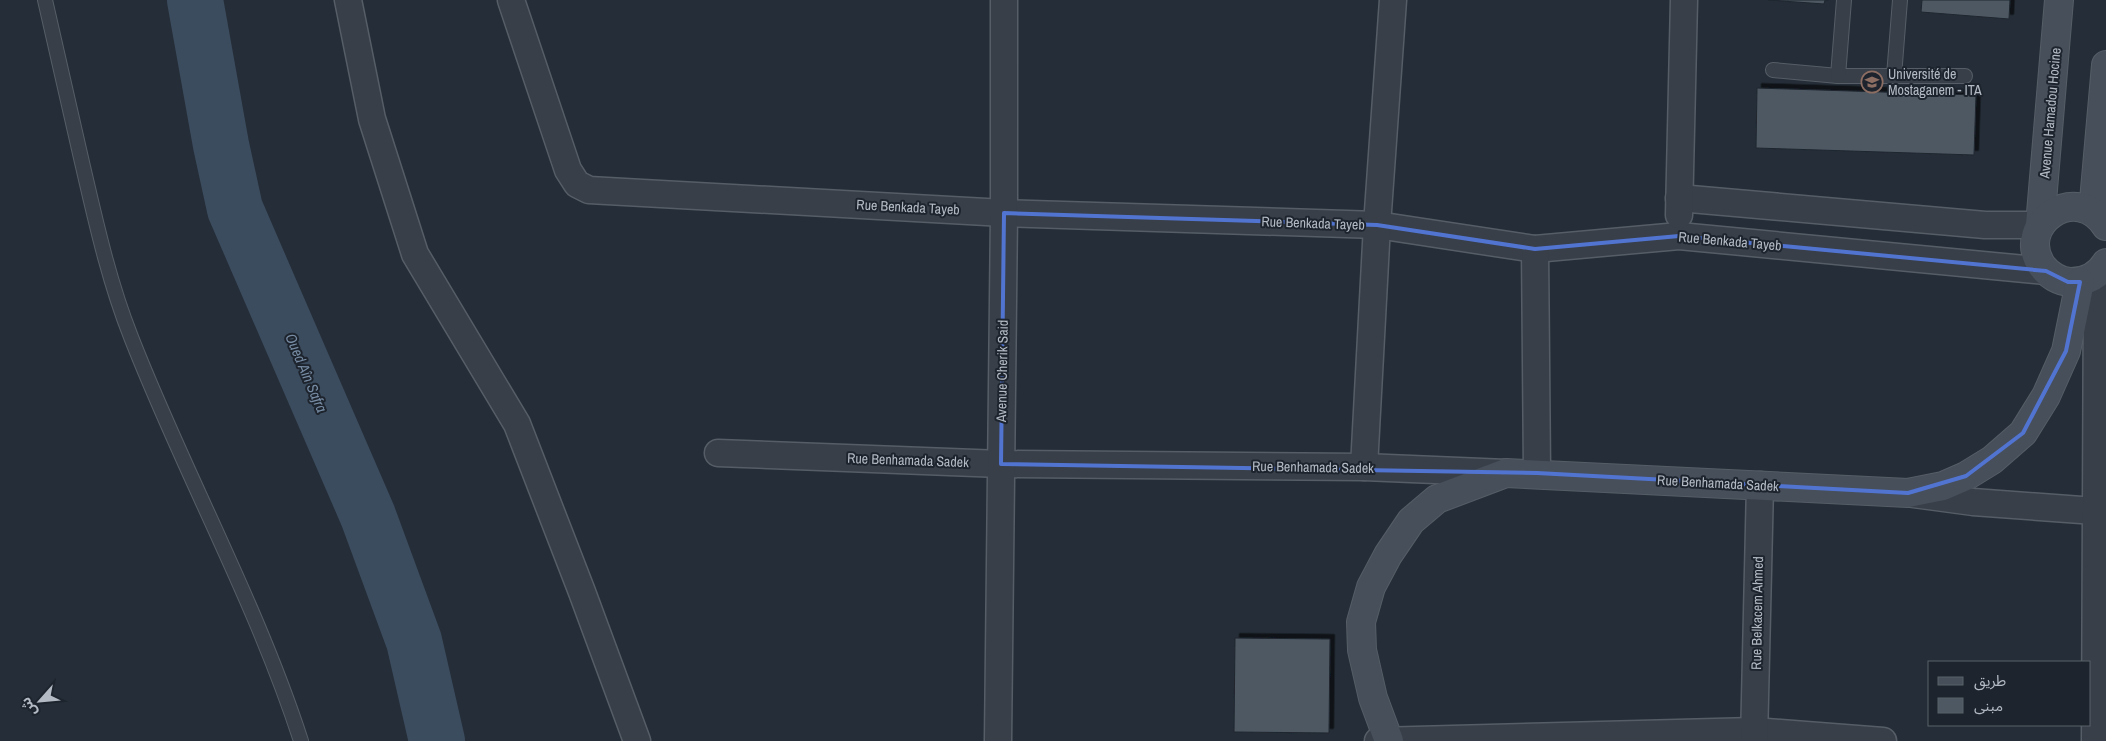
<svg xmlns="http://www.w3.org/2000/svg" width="2106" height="741" viewBox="0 0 2106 741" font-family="'Archivo Narrow','Noto Sans Arabic',sans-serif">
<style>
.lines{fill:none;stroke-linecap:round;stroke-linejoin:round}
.river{stroke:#3c4c5f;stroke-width:56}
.building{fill:#4d5863;stroke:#1f262f;filter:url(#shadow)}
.lane-casing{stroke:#565d66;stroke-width:16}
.street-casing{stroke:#565d66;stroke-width:29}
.secondary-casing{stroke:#565d66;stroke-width:30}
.lane{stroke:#383f48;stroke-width:14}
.street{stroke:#383f48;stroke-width:26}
.secondary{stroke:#474f5b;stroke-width:28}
.marked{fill:none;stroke:#5274d1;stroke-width:4;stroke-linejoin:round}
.labels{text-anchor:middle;stroke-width:4;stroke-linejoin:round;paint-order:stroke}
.poi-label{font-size:14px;fill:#b3bac4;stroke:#1d242d;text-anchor:start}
.street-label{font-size:14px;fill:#b3bac4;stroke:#1d242d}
.water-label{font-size:15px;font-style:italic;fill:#778ca4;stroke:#1d242d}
</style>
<defs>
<filter id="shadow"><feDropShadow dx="4.5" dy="-4.5" stdDeviation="0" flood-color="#0009"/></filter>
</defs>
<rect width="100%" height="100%" fill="#252e38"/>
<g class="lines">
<polyline class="river" points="195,0 221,145 235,209 368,516 414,641 437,741"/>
</g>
<g class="building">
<polygon points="1768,0 1825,0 1824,4"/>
<polygon points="1922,0 2010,0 2009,19 1921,12"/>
<polygon points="1757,88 1976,95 1974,155 1756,148"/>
<polygon points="1235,638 1330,639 1329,733 1234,732"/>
</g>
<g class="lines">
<g class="lane-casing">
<g id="lane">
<path d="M45 0C57 53 69 105 81 158 95 218 108 279 131 337 184 473 256 602 301 741"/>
<polyline points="1773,70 1838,76 1965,76"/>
<polyline points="1838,76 1844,0"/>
<polyline points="1894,76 1900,0"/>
</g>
</g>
<g class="street-casing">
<g id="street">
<polyline points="348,0 372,119 415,254 517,424 582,592 637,741"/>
<polyline points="511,0 568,170 577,184 589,190 1004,213 1377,225 1535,249 1679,236 2046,271"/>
<polyline points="1679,198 1985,225 2040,225"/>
<polyline points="1679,215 1684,0"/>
<polyline points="1535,249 1537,473"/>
<polyline points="718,453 1001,464 1364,467 1506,473"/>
<polyline points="1364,467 1377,225 1393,0"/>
<polyline points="1913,494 1973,502 2095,511 2106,509"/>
<polyline points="998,741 1004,213 1004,0"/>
<polyline points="1378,741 1754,731 1883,741"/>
<polyline points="1754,741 1760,485"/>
<polyline points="2095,741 2097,274"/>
</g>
</g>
<g class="secondary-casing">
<g id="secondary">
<polyline points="2093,212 2106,65"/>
<polyline points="2040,225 2059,0"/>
<path d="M2106 226C2077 181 2014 224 2042 266 2049 275 2060 282 2071 282 2086 282 2098 276 2106 263"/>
<polyline points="1389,741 1373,698 1362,650 1361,622 1371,587 1388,555 1411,521 1437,499 1506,473 1908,493 1943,486 1966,476 1992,460 2023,433 2046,396 2066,351 2080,282"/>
</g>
</g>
<use href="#lane" class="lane"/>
<use href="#street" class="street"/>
<use href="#secondary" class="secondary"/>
</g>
<path class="marked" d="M1004 213 1377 225 1535 249 1679 236 2046 271 2068 282H2080L2066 351 2023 433 1966 476 1908 493 1537 473 1001 464Z"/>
<defs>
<g id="university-ring" transform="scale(1.125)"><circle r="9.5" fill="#1d242d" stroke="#8d6e63" stroke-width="1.5"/><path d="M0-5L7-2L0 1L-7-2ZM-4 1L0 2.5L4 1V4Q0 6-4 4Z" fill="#8d6e63"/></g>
</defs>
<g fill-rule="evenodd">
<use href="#university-ring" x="1872" y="82"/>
</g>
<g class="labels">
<g class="poi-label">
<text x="1888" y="79">Université de<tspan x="1888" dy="16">Mostaganem - ITA</tspan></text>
</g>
<g class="street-label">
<text transform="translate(2050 113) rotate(-85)" y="5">Avenue Hamadou Hocine</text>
<text transform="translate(908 207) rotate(3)" y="5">Rue Benkada Tayeb</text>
<text transform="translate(1313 223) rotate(2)" y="5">Rue Benkada Tayeb</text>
<text transform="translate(1730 241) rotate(5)" y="5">Rue Benkada Tayeb</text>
<text transform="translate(1002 371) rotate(-89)" y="5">Avenue Cherik Said</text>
<text transform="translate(908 460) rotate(2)" y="5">Rue Benhamada Sadek</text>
<text transform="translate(1313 467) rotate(1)" y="5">Rue Benhamada Sadek</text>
<text transform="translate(1718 483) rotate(3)" y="5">Rue Benhamada Sadek</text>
<text transform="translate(1757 613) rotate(-89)" y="5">Rue Belkacem Ahmed</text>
</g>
<g class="water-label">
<text transform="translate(306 373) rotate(67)" y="5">Oued Aîn Safra</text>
</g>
</g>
<rect x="1928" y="661" width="162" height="65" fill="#1d242d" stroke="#596069"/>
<rect x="1938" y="677" width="25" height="8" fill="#474f5b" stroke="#596069"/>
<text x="1974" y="686" font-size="15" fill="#b3bac4">طريق</text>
<rect x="1938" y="698" width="25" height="15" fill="#4d5863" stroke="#596069"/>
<text x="1974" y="711" font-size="15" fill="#b3bac4">مبنى</text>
<g transform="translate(40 701) rotate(243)" stroke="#1d242d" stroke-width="4" paint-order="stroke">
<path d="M0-4L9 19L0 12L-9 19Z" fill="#b3bac4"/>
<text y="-8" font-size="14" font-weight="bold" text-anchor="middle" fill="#b3bac4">ش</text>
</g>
</svg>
